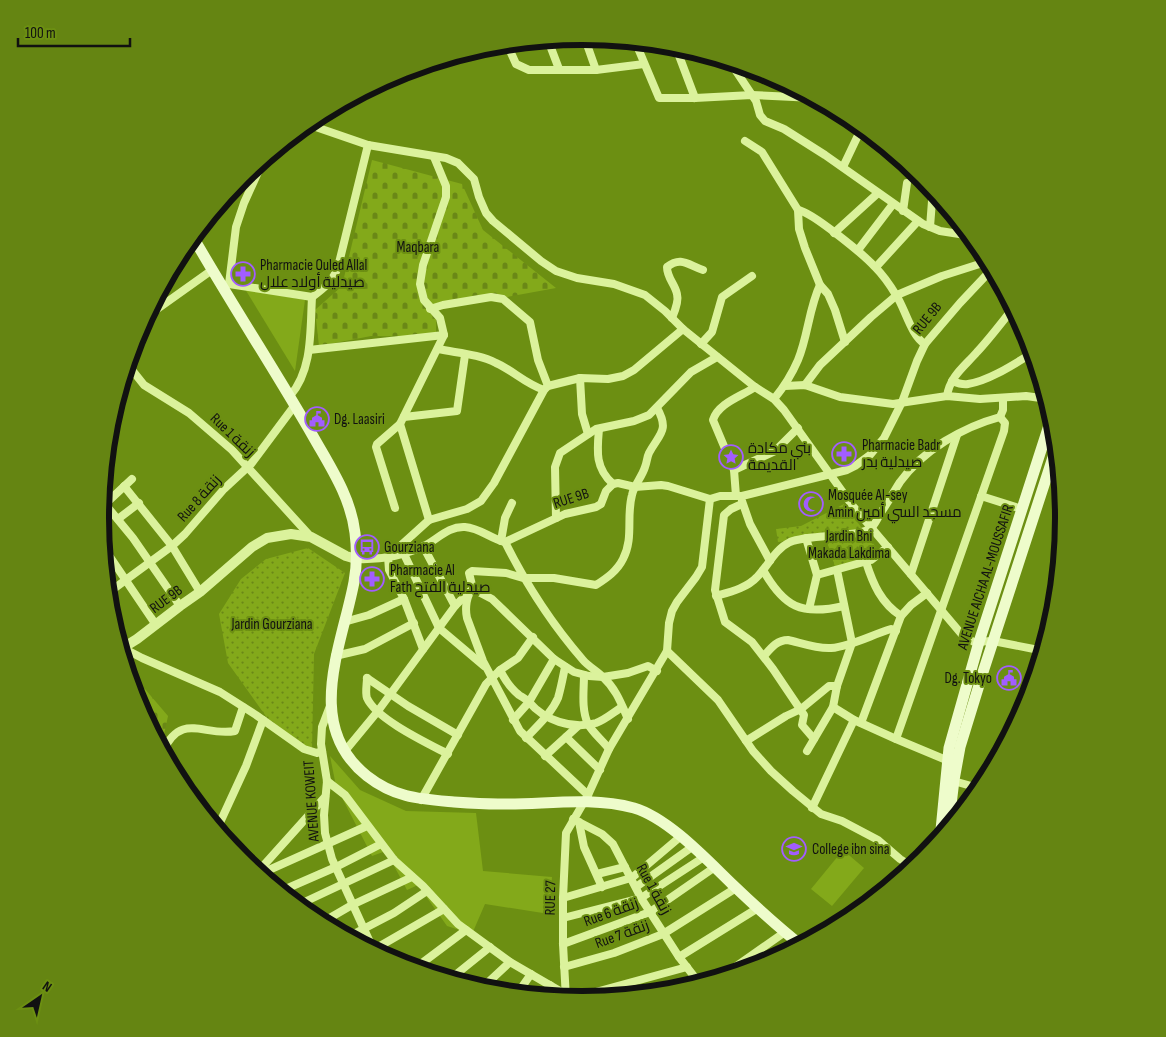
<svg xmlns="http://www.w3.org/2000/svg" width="1166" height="1037" viewBox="0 0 1166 1037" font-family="'Sofia Sans Condensed',Cairo,sans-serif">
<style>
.grass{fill:#83a91a}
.cemetery{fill:url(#cemetery-stones)}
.park{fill:url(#park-dots)}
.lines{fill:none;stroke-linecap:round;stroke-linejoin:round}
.minor{stroke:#dbf29c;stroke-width:8}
.tertiary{stroke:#dbf29c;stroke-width:10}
.secondary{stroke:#eefccb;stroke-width:11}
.labels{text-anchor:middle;stroke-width:4;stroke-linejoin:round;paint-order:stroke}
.park-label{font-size:15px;fill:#111;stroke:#6c8f12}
.poi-label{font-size:15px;fill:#111;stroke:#6c8f12;text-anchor:start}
.street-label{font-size:15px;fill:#111;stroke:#6c8f12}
.rim{fill:none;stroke:#111;stroke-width:6}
</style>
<defs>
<pattern id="cemetery-stones" width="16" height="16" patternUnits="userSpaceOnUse" patternTransform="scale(1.25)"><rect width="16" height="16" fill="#83a91a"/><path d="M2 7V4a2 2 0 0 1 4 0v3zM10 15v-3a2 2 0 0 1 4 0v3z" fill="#6a8816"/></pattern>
<pattern id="park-dots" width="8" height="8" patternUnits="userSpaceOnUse" patternTransform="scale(1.25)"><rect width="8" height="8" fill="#83a91a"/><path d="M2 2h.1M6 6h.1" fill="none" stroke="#6a8816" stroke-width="1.8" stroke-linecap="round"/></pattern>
</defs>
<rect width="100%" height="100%" fill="#6c8f12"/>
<g class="grass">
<polygon points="245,289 305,300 295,371"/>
<polygon points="330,756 360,790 406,811 476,813 483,871 552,877 549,914 485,904 472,934 447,926 418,885 407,890 386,851 372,856 336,786"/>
<polygon points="843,850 864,868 832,906 811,889"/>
</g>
<g class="cemetery">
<polygon points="372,160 462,184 483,230 556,288 436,310 436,337 371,336 319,346 315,310 342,286"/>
<polygon points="127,668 168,716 161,748 137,703"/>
</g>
<g class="park">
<polygon points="844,504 881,554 837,573 826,539 778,542 776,529 801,526"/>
<polygon points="308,548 345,573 314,654 312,749 280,736 228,663 219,614 241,579 266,559"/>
</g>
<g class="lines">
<g class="minor">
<polyline points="584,36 596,70"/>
<polyline points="548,40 559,69"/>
<polyline points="635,41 659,98 695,98 752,95 814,98"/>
<polyline points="507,44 516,64 529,70 596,70 644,64"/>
<polyline points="675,45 695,98"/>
<polyline points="730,62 756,101 760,115 765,121 784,129 825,155 923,224 940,231 972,236"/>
<polyline points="307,124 368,145 446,158 458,163 474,179 479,197 486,213 493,221 541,261 556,271 577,278 614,284 645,295 665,311 683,329 755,387 774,399 784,410 852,505 964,637 974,642 993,641 1044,651"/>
<path d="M745 141 762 152 798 210C812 212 864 255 875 267 883 275 890 285 896 295 905 308 911 336 925 344"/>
<polyline points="843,167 862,127"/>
<polyline points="798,210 799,229 805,248 820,285 828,294 835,310 845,342"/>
<polyline points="903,211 907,183"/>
<polyline points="930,227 933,188"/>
<polyline points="834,233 878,193"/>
<polyline points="858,250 893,204"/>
<polyline points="876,267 918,221"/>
<polyline points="229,284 236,227 244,203 264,159"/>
<path d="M221 286 229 284 312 297C323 289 333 281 338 267L368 145"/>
<polyline points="430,309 443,305 491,297 503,299 530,322 538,360 548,386"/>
<polyline points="146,317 212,270"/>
<path d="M672 318C675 311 679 301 677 294 675 284 667 278 667 267 681 256 688 265 703 270"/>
<polyline points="701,344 712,332 722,297 752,276"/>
<path d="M438 349C457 353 479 354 496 363 514 371 524 383 544 390"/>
<polyline points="309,350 444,335"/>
<polyline points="128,365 144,385 189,413 232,450 311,537"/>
<polyline points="580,378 582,414 588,434"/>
<path d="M952 381C957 383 963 385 968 384 989 381 1016 363 1034 352"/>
<polyline points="805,385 820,365 871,317 897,295 942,276 989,261"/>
<polyline points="785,386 805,385 840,397 893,404 947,396 980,399 1026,396 1048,399"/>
<path d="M290 396C313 369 310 331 312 297"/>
<path d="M947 396C950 376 965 366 977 352 990 338 1002 322 1014 307"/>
<path d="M774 399C783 388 792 374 798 360 808 336 809 308 820 285"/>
<polyline points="404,417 457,411 465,355"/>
<path d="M599 429C597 451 595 468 613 484"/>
<polyline points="734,470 775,451 798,428"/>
<polyline points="124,486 172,546 200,592"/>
<path d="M736 496 734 470 713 420C718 403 742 396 755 387"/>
<polyline points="981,496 1022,509"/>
<polyline points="742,501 750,524 770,561"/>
<polyline points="105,504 133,538 180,606"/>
<polyline points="742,504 731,509 724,515 715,590 725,622 752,642 773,669 804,715 802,725 814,739"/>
<polyline points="102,507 132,479"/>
<polyline points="395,508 376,447 377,444 400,424"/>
<polyline points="556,518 555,467 560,453 596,429 634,421 649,415 691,372 717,357"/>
<polyline points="118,519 139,503"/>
<polyline points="429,520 400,424 444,335 440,318 424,300 420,284 423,265 446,197 446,186 434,157"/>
<polyline points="806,538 817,575 809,609"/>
<polyline points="501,541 505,518 512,503"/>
<path d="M505 542C527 586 550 622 583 660 588 666 597 671 603 677 616 689 621 703 628 719"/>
<polyline points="423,546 455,606"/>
<polyline points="104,548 156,625"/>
<polyline points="404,554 439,628 484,666"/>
<path d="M356 559C380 560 403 556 424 546 438 539 448 526 465 527 480 528 491 539 505 542L565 514 596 507 601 504 606 491 613 484 618 483 635 487 661 485 668 486 710 499 720 496H742L847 470 855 466 870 455 884 438 902 402 917 361 925 344 960 303 993 268"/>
<path d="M866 562C873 584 881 603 901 616"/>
<path d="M763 570C784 607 801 616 844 606"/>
<polyline points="911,574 957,435"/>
<polyline points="817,575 871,560 888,547"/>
<path d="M473 589C466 595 465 609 467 618L483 661 520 731 588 795"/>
<polyline points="108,593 172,546 185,534 224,489 251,464 295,405"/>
<path d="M716 596C730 592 747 588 757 577 768 566 775 549 790 542 811 533 859 539 872 527 875 524 878 518 880 514 887 504 893 493 900 482 923 450 963 427 1000 417L1003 410V399"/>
<polyline points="344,622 369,615 404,599"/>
<polyline points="123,648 142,658 220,692 256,715 304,749 317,753 322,751"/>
<polyline points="423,649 404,599 389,570 388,557 429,520 467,509 481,501 494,483 544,390 548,386 580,378 608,379 623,376 634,370 683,329"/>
<polyline points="1041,650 1057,604"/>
<polyline points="667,651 718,700 753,751 771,771 793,791 821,814 842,821 878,840 900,859 914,868"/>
<polyline points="335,656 365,649 414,623"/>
<path d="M764 656C771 648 777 640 788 640 801 643 817 649 831 648 852 646 871 635 891 629L896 631"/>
<path d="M500 670C505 680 510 688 519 695 522 697 526 699 529 702 544 720 572 730 596 723 605 720 614 712 622 707"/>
<path d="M657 671 648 666 628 673 603 677 589 676 574 672 554 659 492 599 473 589 469 573 472 571 506 573 523 578H554L596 585C607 578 617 571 623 559 634 538 626 517 632 495 634 485 642 477 645 467 647 462 647 457 649 453 659 434 670 431 657 408"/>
<path d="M584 675C584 690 581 709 588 724 593 733 603 741 609 749"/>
<path d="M367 678C367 684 365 693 367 698 376 719 427 743 448 754"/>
<polyline points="367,678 408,706 458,735"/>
<polyline points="330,706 322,727 321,744 327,781 324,815 325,833 332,859 374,951"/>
<polyline points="833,707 854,720 896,739 951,762"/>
<polyline points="513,720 529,702 554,659"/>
<polyline points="861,723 901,616 911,605 927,593"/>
<polyline points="566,737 600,770"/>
<path d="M526 738C537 726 551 714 558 698 561 688 563 677 565 667"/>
<polyline points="896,739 1004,431 1005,423 1000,417"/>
<polyline points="746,741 786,716 801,709 829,686 837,686"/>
<path d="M163 751C182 711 204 737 235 731L243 707"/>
<polyline points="345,751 378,711 455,606 470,591"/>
<polyline points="807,751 833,707 837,686 852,643 837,570"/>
<polyline points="545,756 578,726"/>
<polyline points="950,780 982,789"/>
<polyline points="327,781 345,795 394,860 423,886 458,924 510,962 565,994"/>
<polyline points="421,800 486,684 500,670 518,658 533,637"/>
<polyline points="812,808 854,720"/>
<polyline points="573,819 602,834 613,844 641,898 679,957 700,984"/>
<polyline points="579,822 584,847 602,887"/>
<polyline points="217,829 246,766 263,720"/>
<polyline points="263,873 262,868 264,865 325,797"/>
<polyline points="260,874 367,826"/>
<polyline points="597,874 625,867"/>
<polyline points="634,876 680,837"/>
<polyline points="636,887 692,847"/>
<polyline points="281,891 336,867 381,844"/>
<polyline points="563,898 631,878"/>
<polyline points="298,905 394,860"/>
<polyline points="563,918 641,898 704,857"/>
<polyline points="321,923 352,905 412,877"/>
<polyline points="348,937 394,913 427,891"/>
<polyline points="563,944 650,912 715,867"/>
<polyline points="373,950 444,909"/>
<polyline points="679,957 758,908"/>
<polyline points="564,967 614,953 663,934 736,888"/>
<polyline points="414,969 466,930"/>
<polyline points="718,979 785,932"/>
<polyline points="449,980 490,947"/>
<polyline points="481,989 510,962"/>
<polyline points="517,994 531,974"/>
<polyline points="544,997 550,985"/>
<polyline points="566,999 563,944 563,898 566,833 588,795 609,749 667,651 669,623 672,611 677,602 696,577 702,567 710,499"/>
<polyline points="570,999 687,967"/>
</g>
<g class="tertiary">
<polyline points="835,109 860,125"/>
<polyline points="121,649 137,639 180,606 200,592 252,547 267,538 291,534 311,537 346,556 356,559"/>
</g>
<g class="secondary">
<path d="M193 237C232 305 275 370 314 438 331 468 351 498 355 533 357 549 357 566 354 582 342 646 303 725 367 776 395 798 420 799 454 802 468 803 483 804 498 804 543 805 589 796 634 808 668 818 706 859 732 884 755 906 778 927 802 946"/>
<polyline points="949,821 954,780 960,747 984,669 1058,442"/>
<polyline points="940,840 949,748 979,642 1053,413"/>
</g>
</g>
<defs>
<g id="pharmacy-ring" transform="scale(1.25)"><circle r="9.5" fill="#6c8f12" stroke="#a25dff" stroke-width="1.5"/><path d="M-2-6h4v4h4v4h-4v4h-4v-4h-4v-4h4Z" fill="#a25dff"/></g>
<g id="civic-ring" transform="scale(1.25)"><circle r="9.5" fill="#6c8f12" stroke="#a25dff" stroke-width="1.5"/><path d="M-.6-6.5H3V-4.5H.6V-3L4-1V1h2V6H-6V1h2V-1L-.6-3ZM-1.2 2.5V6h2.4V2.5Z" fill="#a25dff"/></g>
<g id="sight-ring" transform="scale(1.25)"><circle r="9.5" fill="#6c8f12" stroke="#a25dff" stroke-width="1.5"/><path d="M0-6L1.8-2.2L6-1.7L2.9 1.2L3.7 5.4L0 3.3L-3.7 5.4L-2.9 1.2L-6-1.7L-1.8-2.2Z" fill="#a25dff"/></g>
<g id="mosque-ring" transform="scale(1.25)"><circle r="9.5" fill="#6c8f12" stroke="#a25dff" stroke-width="1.5"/><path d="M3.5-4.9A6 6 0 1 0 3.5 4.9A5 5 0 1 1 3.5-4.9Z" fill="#a25dff"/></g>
<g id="bus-ring" transform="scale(1.25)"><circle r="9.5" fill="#6c8f12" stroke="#a25dff" stroke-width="1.5"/><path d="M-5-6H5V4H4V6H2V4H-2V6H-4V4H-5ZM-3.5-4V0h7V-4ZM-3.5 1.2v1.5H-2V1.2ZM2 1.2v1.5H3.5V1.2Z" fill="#a25dff"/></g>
<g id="school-ring" transform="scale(1.25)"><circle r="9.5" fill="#6c8f12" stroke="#a25dff" stroke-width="1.5"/><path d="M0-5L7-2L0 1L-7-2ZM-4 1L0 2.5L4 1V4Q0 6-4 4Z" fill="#a25dff"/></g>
</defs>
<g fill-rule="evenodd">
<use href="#pharmacy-ring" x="243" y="274"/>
<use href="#civic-ring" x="317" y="419"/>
<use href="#pharmacy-ring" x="844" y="454"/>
<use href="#sight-ring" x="731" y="457"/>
<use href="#mosque-ring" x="811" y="504"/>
<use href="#bus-ring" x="367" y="547"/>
<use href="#pharmacy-ring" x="372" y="579"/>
<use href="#civic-ring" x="1009" y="678"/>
<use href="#school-ring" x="794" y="849"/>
</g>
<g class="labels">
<g class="park-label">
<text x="418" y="252">Maqbara</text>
<text x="849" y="541">Jardin Bni<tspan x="849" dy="17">Makada Lakdima</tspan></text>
<text x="272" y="629">Jardin Gourziana</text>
</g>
<g class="poi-label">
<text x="260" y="270">Pharmacie Ouled Allal<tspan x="260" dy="17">صيدلية أولاد علال</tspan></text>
<text x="334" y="424">Dg. Laasiri</text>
<text x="862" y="450">Pharmacie Badr<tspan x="862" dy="17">صيدلية بدر</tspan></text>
<text x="748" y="453">بني مكادة<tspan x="748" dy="17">القديمة</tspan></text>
<text x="828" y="500">Mosquée Al-sey<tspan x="828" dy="17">Amin مسجد السي أمين</tspan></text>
<text x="384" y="552">Gourziana</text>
<text x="390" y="575">Pharmacie Al<tspan x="390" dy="17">Fath صيدلية الفتح</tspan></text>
<text x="992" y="683" text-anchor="end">Dg. Tokyo</text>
<text x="812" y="854">College ibn sina</text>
</g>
<g class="street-label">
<text transform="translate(927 318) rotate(-51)" y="5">RUE 9B</text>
<text transform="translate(233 435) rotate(44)" y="5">Rue 1 زنقة</text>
<text transform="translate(199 498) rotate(-48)" y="5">Rue 8 زنقة</text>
<text transform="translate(571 498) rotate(-18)" y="5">RUE 9B</text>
<text transform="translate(985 577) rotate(-72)" y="5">AVENUE AICHA AL-MOUSSAFIR</text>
<text transform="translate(166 599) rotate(-37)" y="5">RUE 9B</text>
<text transform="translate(311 801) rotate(-94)" y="5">AVENUE KOWEIT</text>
<text transform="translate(654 889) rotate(61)" y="5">Rue 1 زنقة</text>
<text transform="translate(550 898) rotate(-89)" y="5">RUE 27</text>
<text transform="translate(611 912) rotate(-20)" y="5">Rue 6 زنقة</text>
<text transform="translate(622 934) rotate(-20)" y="5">Rue 7 زنقة</text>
</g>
</g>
<path d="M0 0H1166V1037H0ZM109 518a473 473 0 1 1 946 0a473 473 0 1 1-946 0Z" fill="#658512" fill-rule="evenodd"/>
<path class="rim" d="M109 518a473 473 0 1 1 946 0a473 473 0 1 1-946 0Z"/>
<g transform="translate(40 997) rotate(34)" stroke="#6c8f12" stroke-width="4" paint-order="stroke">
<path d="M0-4L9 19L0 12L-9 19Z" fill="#111111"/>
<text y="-8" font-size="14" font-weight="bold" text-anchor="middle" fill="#111111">N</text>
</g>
<path d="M18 38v8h112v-8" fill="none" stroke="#111111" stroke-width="2.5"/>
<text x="25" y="38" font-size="15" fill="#111111" stroke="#6c8f12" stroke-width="4" paint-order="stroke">100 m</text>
</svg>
